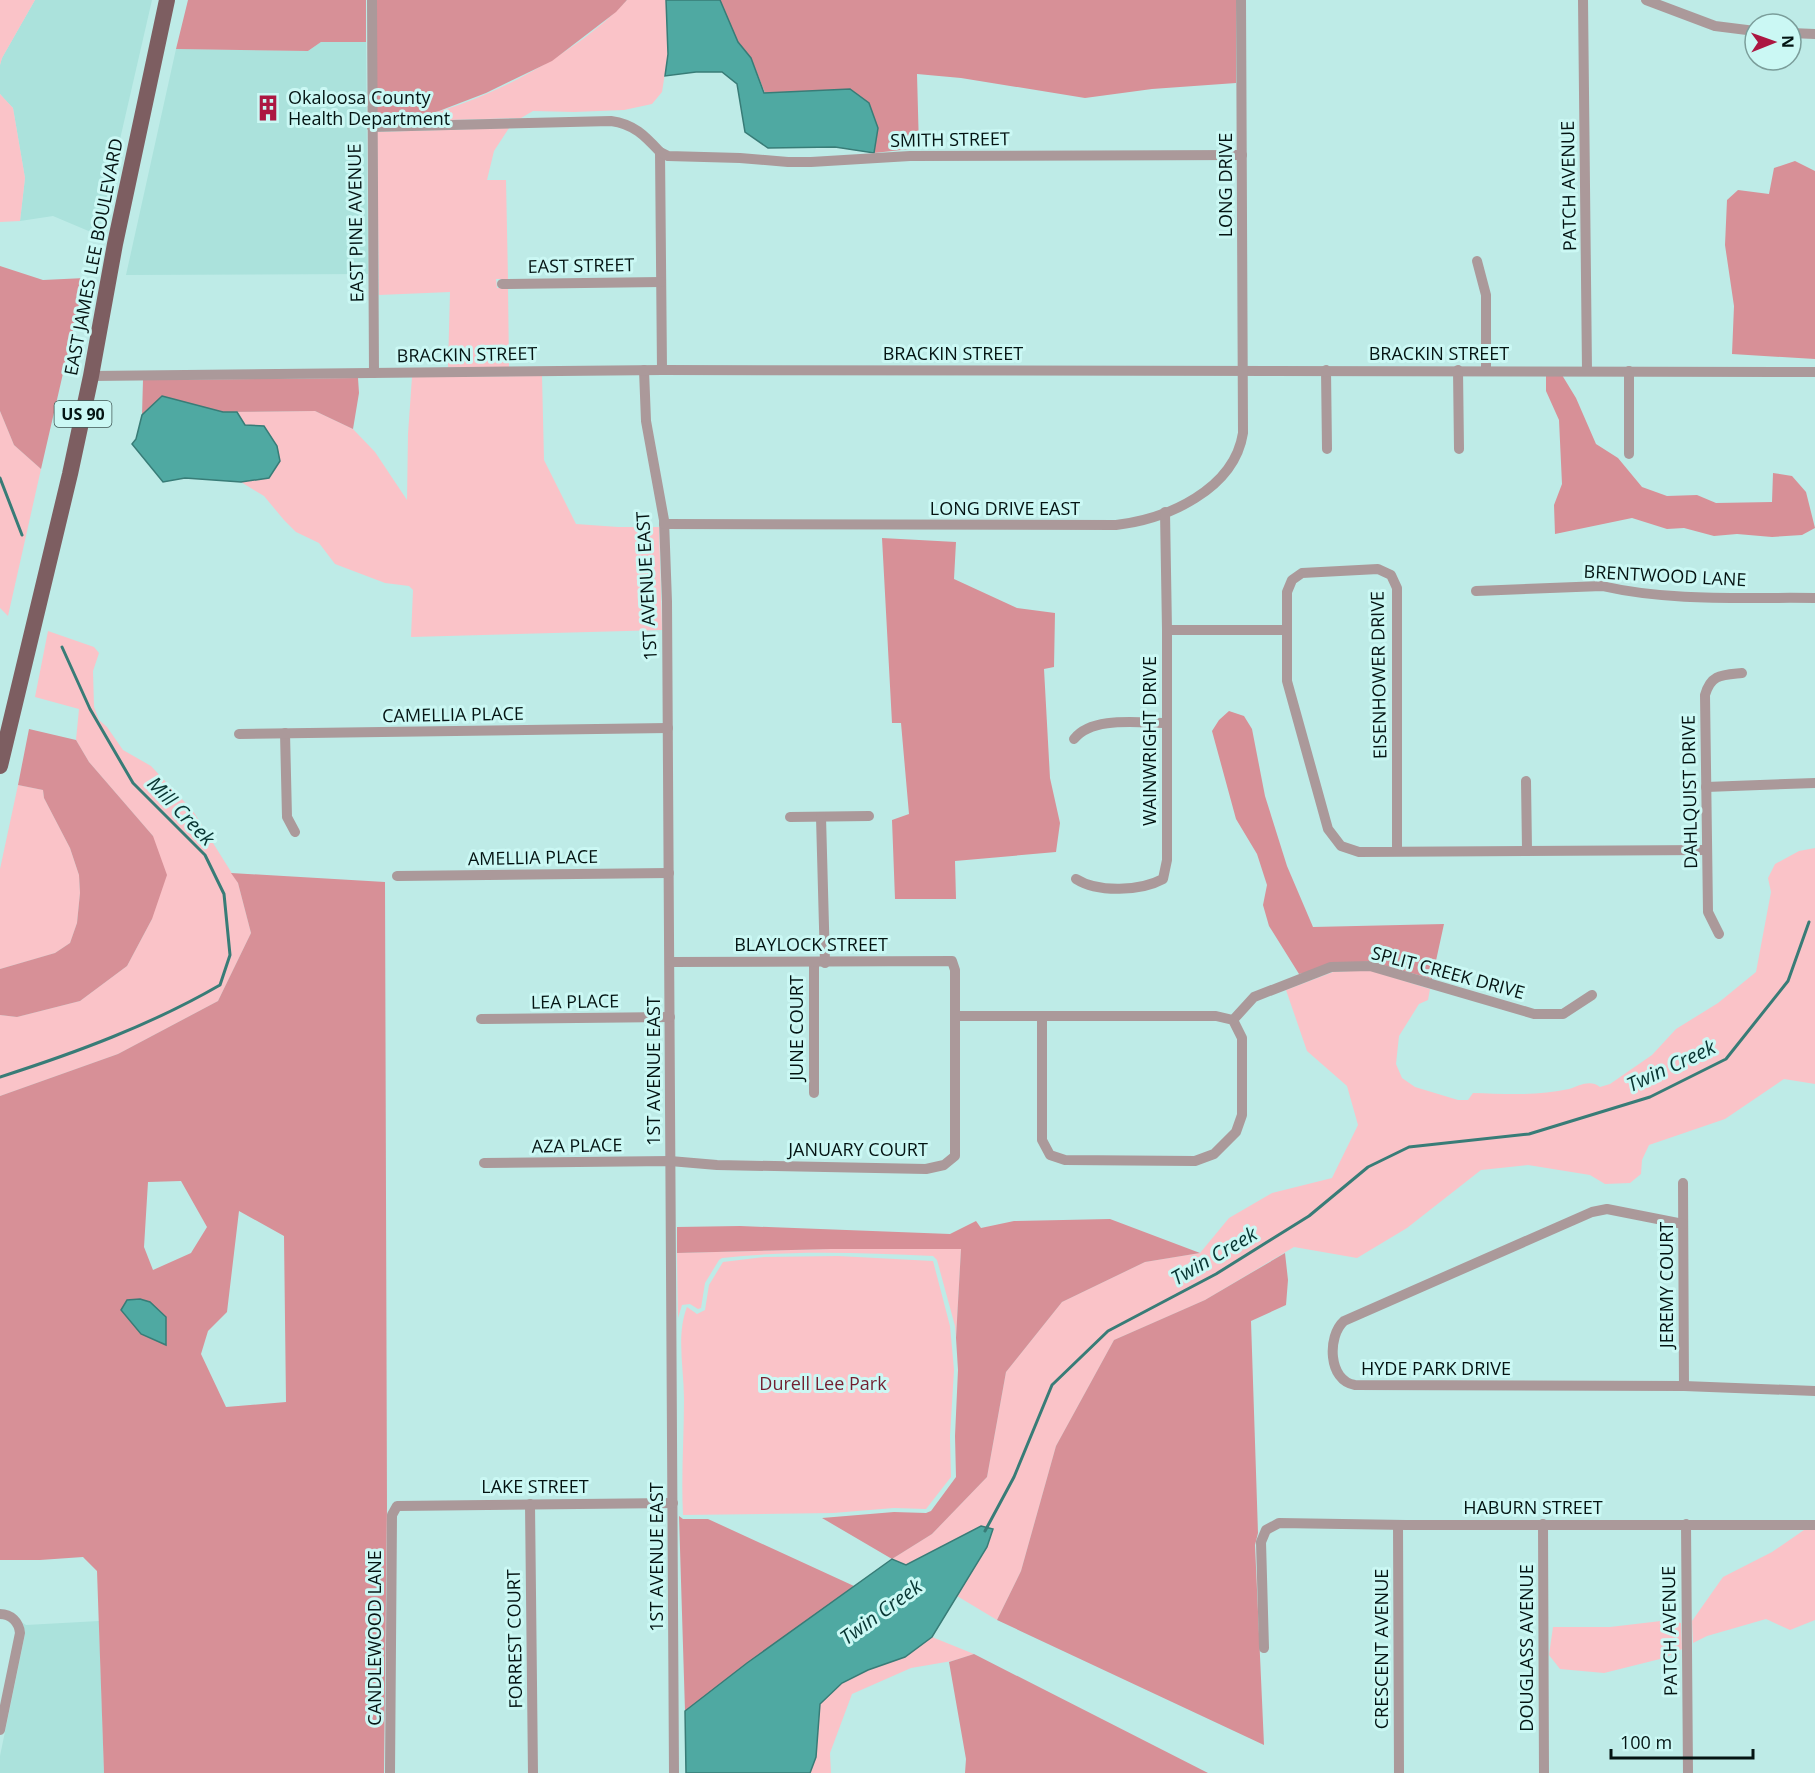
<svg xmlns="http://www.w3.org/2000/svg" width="1815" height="1773" viewBox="0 0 1815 1773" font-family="'Open Sans',sans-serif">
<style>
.built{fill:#abe2dc}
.green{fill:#fac3c8}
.forest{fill:#d79097;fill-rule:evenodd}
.water{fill:#4fa9a2;stroke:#387c77;stroke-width:1.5}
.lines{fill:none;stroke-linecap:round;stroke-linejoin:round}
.stream{stroke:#387c77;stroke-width:3}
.minor{stroke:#ab999a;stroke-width:10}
.primary{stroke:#7d5e61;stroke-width:16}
.labels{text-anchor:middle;stroke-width:6;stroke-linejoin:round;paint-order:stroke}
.shield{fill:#cbf8f4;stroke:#405856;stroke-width:1.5}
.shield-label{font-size:16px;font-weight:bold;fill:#041413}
.poi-label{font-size:18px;fill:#041413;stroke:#cbf8f4;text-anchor:start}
.street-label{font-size:18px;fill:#041413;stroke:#cbf8f4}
.park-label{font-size:18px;fill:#731f30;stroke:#cbf8f4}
.water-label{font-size:20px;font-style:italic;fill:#083532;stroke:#cbf8f4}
</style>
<rect width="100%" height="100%" fill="#beebe7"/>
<g class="built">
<polygon points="35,0 152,0 98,235 53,216 20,221 25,178 13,108 0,94 0,65 2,58"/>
<polygon points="321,42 366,42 368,274 126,275 176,49 308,51"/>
<polygon points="99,1621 104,1773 0,1773 0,1756 25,1634 23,1623 26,1625"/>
</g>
<g class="green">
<polygon points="0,0 35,0 2,58 0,65"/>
<path d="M627 0H666L668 54 662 92 652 104 624 110 574 112 533 111 521 118 377 122C388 121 399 122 410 119 483 103 575 56 627 0Z"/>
<polygon points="0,94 13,108 25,178 20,221 0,222"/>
<polygon points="509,128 494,151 487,180 506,180 508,279 496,279 497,288 508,288 509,367 448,367 450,292 379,295 377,132"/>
<polygon points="542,376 544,460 576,524 618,527 659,527 662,630 411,637 413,590 409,586 385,583 335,564 319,543 296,532 284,520 264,496 241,482 262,479 245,425 237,412 315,411 353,429 375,452 407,500 408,434 412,377"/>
<polygon points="0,411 14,445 41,469 8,616 0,608"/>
<polygon points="48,631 94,647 99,653 93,671 94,707 99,720 107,727 123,750 151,766 193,811 238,883 251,933 218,1001 118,1054 0,1096 0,1015 17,1017 80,1001 127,966 152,919 153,836 89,762 76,740 79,709 35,697"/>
<polygon points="18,785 43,790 44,798 70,848 79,875 80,893 77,923 70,943 55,953 0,969 0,869"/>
<path d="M1815 848V1084L1784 1079 1725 1119 1649 1145 1642 1160 1641 1174 1630 1183 1605 1184 1590 1175 1528 1165 1481 1170 1407 1228 1357 1258 1294 1247 1205 1300 1114 1340 1056 1446 1021 1571 997 1620 957 1596 987 1547 992 1529 981 1526 906 1565 892 1559 932 1534 987 1477 1006 1372 1062 1302 1145 1262 1200 1253 1229 1218 1272 1193 1332 1178 1358 1125 1347 1086 1307 1051 1286 990 1333 972 1369 970 1430 989 1428 1000 1419 1004 1399 1036 1396 1064 1402 1078 1415 1087 1458 1100H1468L1473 1093C1504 1094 1538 1096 1569 1089 1579 1086 1590 1079 1600 1087L1610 1084 1652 1055 1676 1029 1718 1003 1756 972 1771 892 1768 878 1775 864 1799 851Z"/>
<path d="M831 1249H961L956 1338 955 1326 937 1260 933 1256C862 1253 793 1250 722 1258L719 1260 705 1283 701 1308 698 1309 690 1304 682 1305 678 1318 677 1253Z"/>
<path d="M838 1256 933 1261 950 1326 954 1370 950 1436 951 1477 926 1509 894 1508 833 1513 683 1515C681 1476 684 1438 684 1399 684 1369 676 1335 687 1307L697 1314 705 1310 709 1285 723 1262 764 1257Z"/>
<polygon points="1815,1529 1815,1620 1790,1630 1766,1619 1707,1636 1693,1643 1692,1621 1723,1577 1772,1552 1804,1530"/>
<polygon points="1661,1621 1681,1623 1682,1649 1664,1658 1604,1673 1560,1669 1549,1655 1553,1627 1610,1627"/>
<polygon points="932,1637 974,1654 952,1661 911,1668 852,1694 830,1753 831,1773 810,1773 816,1757 820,1704 842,1683 868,1670 905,1657"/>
</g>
<g class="forest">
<polygon points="188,0 366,0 366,42 321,42 308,51 176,49"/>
<polygon points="377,0 627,0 616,12 552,61 486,93 439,111 407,120 377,122"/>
<polygon points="720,0 1236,0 1236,83 1152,89 1085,98 961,78 917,74 919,148 874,153 878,128 869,103 850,89 765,93 751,58 738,42"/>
<polygon points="1795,161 1815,171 1815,359 1732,354 1734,306 1725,245 1727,200 1738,190 1769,194 1774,168"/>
<polygon points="0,266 43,280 85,278 41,469 14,445 0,411"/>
<polygon points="1546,375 1562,375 1576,398 1596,444 1618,458 1642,487 1667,496 1697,495 1716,503 1772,502 1773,473 1792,476 1806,492 1815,528 1802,535 1772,537 1737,534 1714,536 1684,528 1667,529 1632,518 1555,534 1554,505 1562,484 1559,420 1546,391"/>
<polygon points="358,378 359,393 353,429 315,411 223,412 162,397 142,415 143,380"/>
<polygon points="882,538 956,542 954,579 1017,608 1055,613 1054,667 1044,669 1050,778 1060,823 1056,852 955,861 956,899 895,899 892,820 909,814 901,723 892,723"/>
<polygon points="1229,711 1244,716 1252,729 1265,796 1287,866 1313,927 1444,924 1432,979 1369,961 1299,974 1269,926 1263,905 1267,885 1257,854 1236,819 1212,731 1219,720"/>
<polygon points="29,729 76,740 89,762 153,836 167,875 152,919 127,966 80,1001 17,1017 0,1015 0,969 55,953 70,943 77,923 80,893 79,875 70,848 44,798 43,790 18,785"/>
<path d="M231 873 385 882 387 1507 384 1773H104L97 1571 83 1557 40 1560H0V1096L118 1054 218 1001 251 933 238 883ZM181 1181 207 1227 191 1253 153 1270 144 1247 148 1182ZM239 1211 284 1236 286 1402 226 1407 201 1354 208 1331 227 1312Z"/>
<polygon points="1110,1219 1200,1253 1145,1262 1062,1302 1006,1372 987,1477 932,1534 892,1559 822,1518 894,1512 926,1513 931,1511 956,1477 955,1436 958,1370 956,1338 961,1249 831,1249 677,1253 677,1227 740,1226 950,1234 976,1221 981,1228 1014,1221"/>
<polygon points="1285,1253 1288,1280 1286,1305 1251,1321 1258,1533 1255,1545 1264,1745 997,1620 1021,1571 1056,1446 1114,1340 1205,1300"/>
<polygon points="679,1516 683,1519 708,1519 854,1586 685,1711"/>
<polygon points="974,1654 1208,1773 965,1773 966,1759 949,1662"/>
</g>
<g class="water">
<polygon points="666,0 720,0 738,42 751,58 764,93 850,89 869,103 878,128 874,153 835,147 768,148 745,132 737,84 722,72 696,72 665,76 668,54"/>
<polygon points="162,396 223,412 237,412 245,425 264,426 277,446 280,461 269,478 241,482 185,478 163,482 132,444 136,439 142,415"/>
<polygon points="140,1299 150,1302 166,1317 166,1345 141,1334 121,1310 127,1300"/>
<polygon points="981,1526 993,1529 987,1547 932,1637 905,1657 868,1670 842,1683 820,1704 816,1757 810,1773 686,1773 685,1711 747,1663 892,1559 906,1565"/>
</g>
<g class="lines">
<g class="stream">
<polyline points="0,478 22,535"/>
<path d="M0 1077C75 1053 151 1025 220 985L230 955 224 894 205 855 133 783 90 709 62 647"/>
<polyline points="985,1531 1014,1477 1052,1385 1108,1331 1216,1274 1309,1216 1368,1167 1409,1147 1529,1134 1650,1097 1726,1059 1788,981 1809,922"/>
</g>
<g class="minor">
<polyline points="372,0 374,373"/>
<polyline points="1583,0 1587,371"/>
<polyline points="1646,0 1715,26 1755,31"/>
<polyline points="1791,33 1815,34"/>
<path d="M372 127 611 121C634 124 645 136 660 152L662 370"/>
<polyline points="660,152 668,156 740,158 788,162 811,162 910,156 1242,155"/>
<polyline points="1477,261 1486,295 1486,370"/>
<polyline points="502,284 661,282"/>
<polyline points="644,370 646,421 664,520 667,602 674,1773"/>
<polyline points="1326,370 1327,449"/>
<polyline points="1458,370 1459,449"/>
<polyline points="91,376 662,370 1815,372"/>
<polyline points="1629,454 1629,371"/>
<path d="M664 524 1116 525C1167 519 1234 490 1243 433L1241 0"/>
<path d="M1476 591 1602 586C1672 602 1744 597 1815 598"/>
<polyline points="1167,630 1287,630"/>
<polyline points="285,733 287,817 295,832"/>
<polyline points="239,734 668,728"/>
<path d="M1074 739C1092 716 1138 723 1166 723"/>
<polyline points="1526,781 1527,850"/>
<polyline points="1706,787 1815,783"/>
<polyline points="790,817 869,816"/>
<polyline points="821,817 825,963"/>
<polyline points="1397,852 1397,588 1391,575 1378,569 1302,573 1292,580 1287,592 1287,681 1328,829 1341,846 1359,852 1707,850"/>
<polyline points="397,876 669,873"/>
<path d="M1076 879C1098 893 1141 891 1163 879L1167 860V630L1165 512"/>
<path d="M1719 934 1708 912 1705 695C1711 674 1722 675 1742 673"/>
<polyline points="955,1016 1216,1016 1233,1020 1242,1038 1242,1115 1236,1132 1214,1154 1195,1161 1065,1160 1050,1155 1042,1140 1042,1016"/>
<polyline points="481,1019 670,1017"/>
<polyline points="1233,1020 1254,997 1331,967 1370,966 1534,1014 1563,1014 1592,995"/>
<polyline points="814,1093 814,963"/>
<polyline points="484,1163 670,1161 717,1165 926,1169 944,1165 955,1156 955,970 952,961 670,962"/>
<polyline points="1683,1183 1684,1386"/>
<path d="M1683 1224 1607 1209 1592 1212 1344 1321C1327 1336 1328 1381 1355 1385L1684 1386 1815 1391"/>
<polyline points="530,1504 533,1773"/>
<polyline points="1543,1524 1544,1773"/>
<polyline points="1686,1524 1688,1773"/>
<polyline points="1398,1525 1399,1773"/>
<path d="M0 1614C11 1614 19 1622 20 1633L0 1730"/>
<polyline points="1264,1648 1261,1542 1266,1530 1279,1523 1406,1525 1815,1525"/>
<polyline points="390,1773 392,1515 397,1506 673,1503"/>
</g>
<polyline class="primary" points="0,766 70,474 91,376 115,244 167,0"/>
</g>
<defs>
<g id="building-bare" transform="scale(2.07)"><path d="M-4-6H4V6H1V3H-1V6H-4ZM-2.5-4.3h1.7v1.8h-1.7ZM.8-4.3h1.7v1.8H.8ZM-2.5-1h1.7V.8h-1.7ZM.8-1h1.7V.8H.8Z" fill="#ac1741" stroke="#cbf8f4" stroke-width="2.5" paint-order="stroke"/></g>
</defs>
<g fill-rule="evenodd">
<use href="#building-bare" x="268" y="108"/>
</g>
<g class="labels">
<rect class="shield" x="54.5" y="401" width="57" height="26" rx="4.5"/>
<g class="shield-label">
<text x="83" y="420">US 90</text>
</g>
<g class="poi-label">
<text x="288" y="104">Okaloosa County<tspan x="288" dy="21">Health Department</tspan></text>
</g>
<g class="street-label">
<text transform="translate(950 140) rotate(-1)" y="6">SMITH STREET</text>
<text transform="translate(1226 185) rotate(-90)" y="6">LONG DRIVE</text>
<text transform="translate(1569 186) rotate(-91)" y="6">PATCH AVENUE</text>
<text transform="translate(356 223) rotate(-91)" y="6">EAST PINE AVENUE</text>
<text transform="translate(94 257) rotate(-79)" y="6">EAST JAMES LEE BOULEVARD</text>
<text transform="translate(581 266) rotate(-1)" y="6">EAST STREET</text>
<text x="953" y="360">BRACKIN STREET</text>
<text x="1439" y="360">BRACKIN STREET</text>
<text transform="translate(467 355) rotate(-1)" y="6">BRACKIN STREET</text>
<text x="1005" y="515">LONG DRIVE EAST</text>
<text transform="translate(1665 576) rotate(3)" y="6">BRENTWOOD LANE</text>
<text transform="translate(647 586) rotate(-93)" y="6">1ST AVENUE EAST</text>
<text transform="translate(1379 675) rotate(-91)" y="6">EISENHOWER DRIVE</text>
<text transform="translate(453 715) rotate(-1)" y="6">CAMELLIA PLACE</text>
<text transform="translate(1150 741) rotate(-90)" y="6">WAINWRIGHT DRIVE</text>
<text transform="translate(1690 792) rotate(-91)" y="6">DAHLQUIST DRIVE</text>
<text transform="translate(533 858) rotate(-1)" y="6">AMELLIA PLACE</text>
<text x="811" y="951">BLAYLOCK STREET</text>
<text transform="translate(1448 973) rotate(15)" y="6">SPLIT CREEK DRIVE</text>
<text transform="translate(575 1002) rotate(-1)" y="6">LEA PLACE</text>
<text transform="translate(797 1028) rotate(-90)" y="6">JUNE COURT</text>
<text transform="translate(654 1071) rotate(-90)" y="6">1ST AVENUE EAST</text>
<text transform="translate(577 1146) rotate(-1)" y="6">AZA PLACE</text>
<text x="858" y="1156">JANUARY COURT</text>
<text transform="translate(1667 1285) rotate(-90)" y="6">JEREMY COURT</text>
<text x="1436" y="1375">HYDE PARK DRIVE</text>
<text x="535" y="1493">LAKE STREET</text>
<text x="1533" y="1514">HABURN STREET</text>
<text transform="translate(657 1557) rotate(-90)" y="6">1ST AVENUE EAST</text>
<text transform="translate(1670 1631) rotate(-91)" y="6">PATCH AVENUE</text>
<text transform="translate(375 1638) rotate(-90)" y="6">CANDLEWOOD LANE</text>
<text transform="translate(515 1639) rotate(-91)" y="6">FORREST COURT</text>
<text transform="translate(1527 1648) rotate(-90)" y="6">DOUGLASS AVENUE</text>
<text transform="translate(1382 1649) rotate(-90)" y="6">CRESCENT AVENUE</text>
</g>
<g class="park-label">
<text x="823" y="1390">Durell Lee Park</text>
</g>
<g class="water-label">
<text transform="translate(181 811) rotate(46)" y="7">Mill Creek</text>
<text transform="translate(1671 1066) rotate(-25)" y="7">Twin Creek</text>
<text transform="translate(1214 1256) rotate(-30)" y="7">Twin Creek</text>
<text transform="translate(881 1612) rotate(-36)" y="7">Twin Creek</text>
</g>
</g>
<g transform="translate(1773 42) rotate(89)"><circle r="28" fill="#cbf8f4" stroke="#7b9d9a" stroke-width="1.5"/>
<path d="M0-4.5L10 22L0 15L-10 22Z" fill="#ac1741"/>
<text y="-9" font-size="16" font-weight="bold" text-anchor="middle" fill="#041413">N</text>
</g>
<path d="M1611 1749v9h142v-9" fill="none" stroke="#041413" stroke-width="3"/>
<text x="1620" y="1749" font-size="18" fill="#041413" stroke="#cbf8f4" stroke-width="4.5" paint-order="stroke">100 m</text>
</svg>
